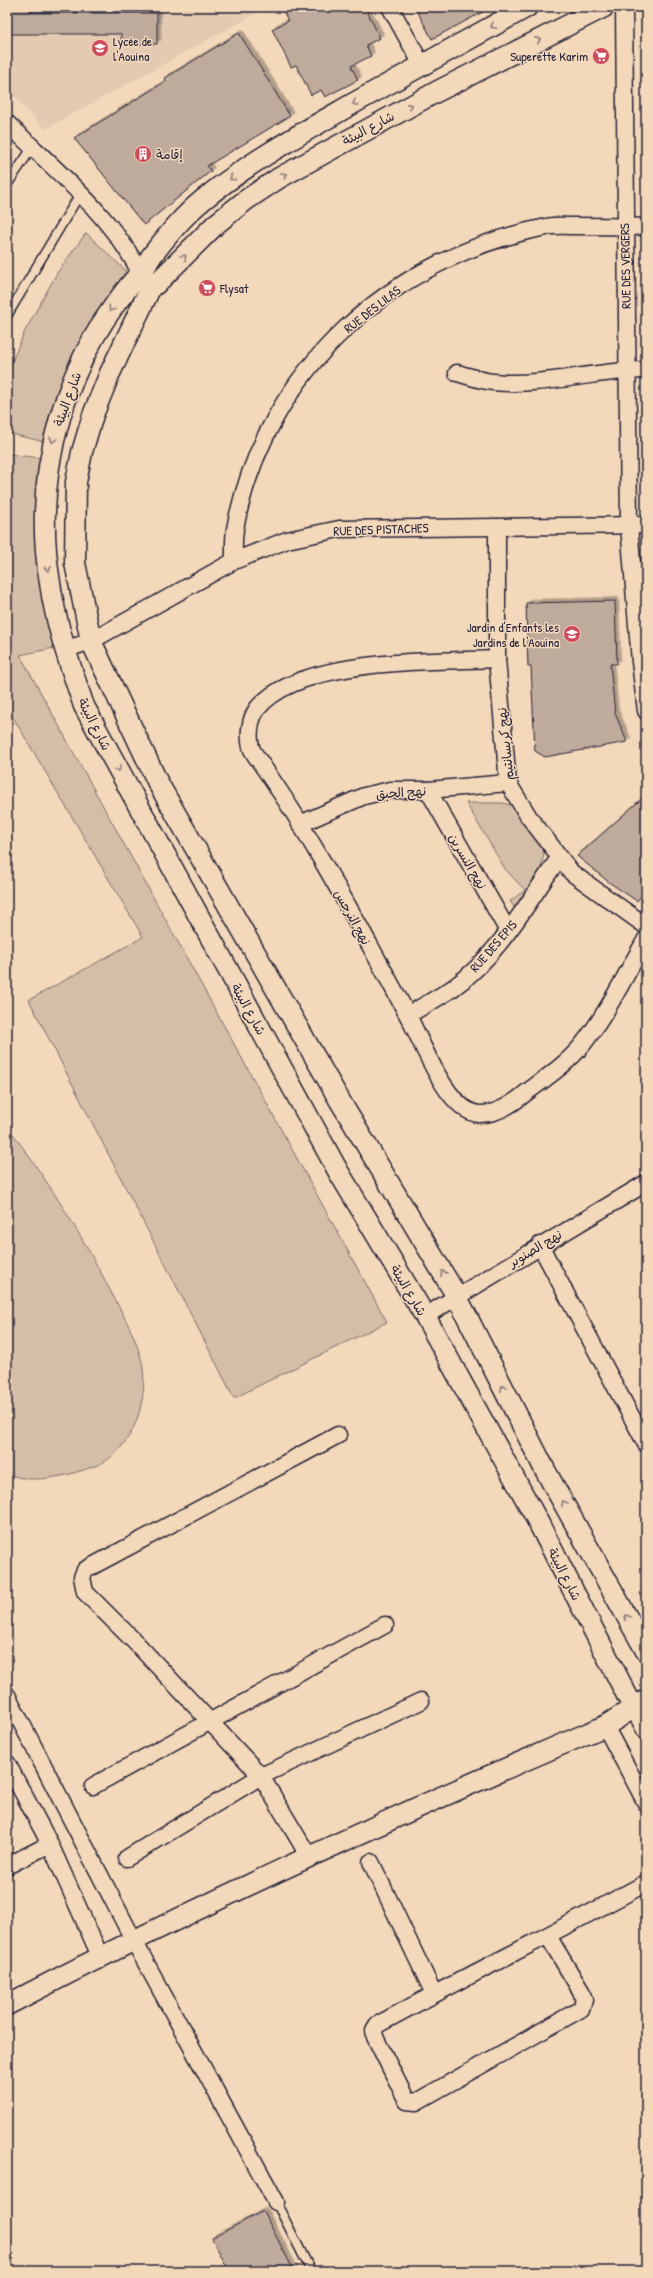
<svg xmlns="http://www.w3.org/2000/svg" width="653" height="2278" viewBox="0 0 653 2278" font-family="'Patrick Hand','Playpen Sans Arabic',sans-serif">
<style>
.built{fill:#e3cab1}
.green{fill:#d5bea7;stroke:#7c7071}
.building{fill:#bfab9b;stroke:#22223b;filter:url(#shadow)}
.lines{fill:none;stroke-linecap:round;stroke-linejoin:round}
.service-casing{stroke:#22223b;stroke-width:11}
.minor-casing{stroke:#22223b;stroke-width:19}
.tertiary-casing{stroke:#22223b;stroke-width:23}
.service{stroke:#f3d8ba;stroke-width:8}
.minor{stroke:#f3d8ba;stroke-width:16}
.tertiary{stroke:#f3d8ba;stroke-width:20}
.oneway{stroke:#8a7d7a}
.labels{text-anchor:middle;stroke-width:3;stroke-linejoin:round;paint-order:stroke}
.poi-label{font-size:13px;fill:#22223b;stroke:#f3d8ba;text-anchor:start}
.street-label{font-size:13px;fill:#22223b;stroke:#f3d8ba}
</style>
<defs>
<filter id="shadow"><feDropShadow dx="3.5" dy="-3.5" stdDeviation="0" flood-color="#0004"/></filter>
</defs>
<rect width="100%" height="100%" fill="#f3d8ba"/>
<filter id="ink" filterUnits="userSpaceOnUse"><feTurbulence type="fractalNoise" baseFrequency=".025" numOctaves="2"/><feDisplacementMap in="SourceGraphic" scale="8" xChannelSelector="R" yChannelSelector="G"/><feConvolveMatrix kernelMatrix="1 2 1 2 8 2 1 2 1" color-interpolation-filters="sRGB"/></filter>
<g filter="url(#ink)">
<polygon class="built" points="7,7 268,7 45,129 7,89"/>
<g class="green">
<path d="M86 233 126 271C100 310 74 352 56 397 51 411 48 427 45 442L7 433V373L25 331 57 273Z"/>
<polygon points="7,454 41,458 54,648 20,655 387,1322 234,1398 29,1000 143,937 7,707"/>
<path d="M466 803H502L515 806 544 852C541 875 532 892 514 907L510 901 525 890 505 869Z"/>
<path d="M7 1126C46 1178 81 1233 111 1292 122 1313 135 1335 141 1358 151 1395 134 1452 95 1466 71 1475 31 1486 7 1473Z"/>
</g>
<g class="building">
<polygon points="7,7 30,7 30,13 157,13 157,44 121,44 121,34 7,34"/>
<polygon points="294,7 365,7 380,38 366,45 371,56 351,66 358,80 325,97 321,90 311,95 296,65 291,67 272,29 288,21 284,12"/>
<polygon points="415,7 492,7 432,39"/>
<polygon points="239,33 290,116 207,166 211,171 144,225 74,138 166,81 165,78"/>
<polygon points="615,601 617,664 610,664 615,713 627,742 545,757 535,751 531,667 528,667 526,603"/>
<polygon points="646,795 646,889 637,901 610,883 577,856"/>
<polygon points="263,2211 294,2271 229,2271 212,2238"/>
</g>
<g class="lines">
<g class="service-casing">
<g id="service">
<polyline points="7,185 32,148"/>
<polyline points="7,316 80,194"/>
<polyline points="276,2202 311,2271"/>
</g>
</g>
<g class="minor-casing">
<g id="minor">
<polyline points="390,7 422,65"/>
<polyline points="624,7 629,525 640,662 646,711"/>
<path d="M7 123C54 169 109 213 140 272"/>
<path d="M457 373C469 376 481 381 493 382 544 387 595 370 646 370"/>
<polyline points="497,527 497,659 508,783 529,817 572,873 646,926"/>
<path d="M234 561C234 549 233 536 236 524 267 369 393 257 546 227 556 225 567 226 576 226 600 226 623 226 646 227"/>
<polyline points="64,650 91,641 234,561 287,540 339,529 646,525"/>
<path d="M497 659C434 662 298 657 257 709 250 719 248 735 251 747 253 754 260 761 264 768 277 787 290 806 301 825 338 887 373 950 407 1014 422 1040 446 1111 479 1114 497 1115 514 1103 527 1092 546 1078 568 1063 583 1044 608 1012 626 974 646 939"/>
<polyline points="428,790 508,931"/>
<polyline points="300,824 364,796 390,790 428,790 508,783"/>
<path d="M408 1015C423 1006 438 998 453 988 498 956 528 902 559 858"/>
<polyline points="540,1245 646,1444"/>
<polyline points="425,1316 646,1183"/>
<polyline points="7,1695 134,1941 276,2202"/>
<polyline points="634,1709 646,1732"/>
<polyline points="605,1726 646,1803"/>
<polyline points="7,1763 50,1844 100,1956"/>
<polyline points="93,1786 385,1625"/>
<polyline points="308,1855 261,1776 138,1645 85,1592 82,1577 85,1570 338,1435"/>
<polyline points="127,1858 261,1776 421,1701"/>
<polyline points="371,1862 434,1994"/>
<polyline points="7,1866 50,1844"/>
<path d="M548 1936 581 1991 584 2000 581 2009 416 2102 407 2101 375 2037 374 2030 377 2025C466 1976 557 1932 646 1883"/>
</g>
</g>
<g class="tertiary-casing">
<g id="tertiary">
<path d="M527 7C469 39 412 71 354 103 302 133 251 161 204 199 184 215 168 235 153 254 149 259 147 265 143 270 66 354 31 471 50 583 56 626 70 665 84 706L338 1171 425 1316 535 1516 634 1709"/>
<polyline points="156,284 216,224 246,200 279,178 438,91 604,7"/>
<polyline points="149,291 110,373 93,415 82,452 76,482 75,563 91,641 158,783 340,1101 456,1295 545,1470 646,1651"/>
<path d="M7 2005C202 1903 402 1812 605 1726L646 1700"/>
</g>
</g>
<use href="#service" class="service"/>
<use href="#minor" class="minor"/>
<use href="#tertiary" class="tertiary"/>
</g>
<defs><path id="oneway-chevron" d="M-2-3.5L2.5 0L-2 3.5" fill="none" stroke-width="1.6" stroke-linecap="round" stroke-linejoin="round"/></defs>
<g class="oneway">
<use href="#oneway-chevron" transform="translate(493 26) rotate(151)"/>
<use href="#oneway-chevron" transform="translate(538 40) rotate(-27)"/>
<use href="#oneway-chevron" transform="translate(355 103) rotate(151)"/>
<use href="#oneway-chevron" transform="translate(410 106) rotate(-28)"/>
<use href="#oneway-chevron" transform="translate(284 175) rotate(-31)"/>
<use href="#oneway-chevron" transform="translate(232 178) rotate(144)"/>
<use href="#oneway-chevron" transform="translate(184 257) rotate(-45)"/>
<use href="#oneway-chevron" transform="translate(111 309) rotate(123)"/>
<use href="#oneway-chevron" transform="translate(53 440) rotate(105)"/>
<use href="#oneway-chevron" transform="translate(48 569) rotate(84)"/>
<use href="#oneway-chevron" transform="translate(118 769) rotate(61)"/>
<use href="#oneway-chevron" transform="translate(443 1273) rotate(-121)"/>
<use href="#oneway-chevron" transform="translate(503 1388) rotate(-117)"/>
<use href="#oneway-chevron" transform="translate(564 1503) rotate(-119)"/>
<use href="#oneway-chevron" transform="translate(627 1617) rotate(-119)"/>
</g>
</g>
<defs>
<g id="school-disc" transform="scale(0.9)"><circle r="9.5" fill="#d1495b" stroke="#f3d8ba"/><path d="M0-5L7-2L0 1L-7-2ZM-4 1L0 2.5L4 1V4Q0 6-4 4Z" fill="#fff"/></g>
<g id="supermarket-disc" transform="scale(0.9)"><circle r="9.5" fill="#d1495b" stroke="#f3d8ba"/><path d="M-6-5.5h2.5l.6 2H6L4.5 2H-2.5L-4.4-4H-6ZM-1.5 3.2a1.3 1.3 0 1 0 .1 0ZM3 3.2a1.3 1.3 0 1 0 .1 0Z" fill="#fff"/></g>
<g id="building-disc" transform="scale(0.9)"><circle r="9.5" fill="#d1495b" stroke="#f3d8ba"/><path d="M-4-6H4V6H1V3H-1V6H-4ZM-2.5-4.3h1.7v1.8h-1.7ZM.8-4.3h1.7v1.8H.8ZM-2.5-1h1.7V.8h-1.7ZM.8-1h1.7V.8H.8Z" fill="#fff"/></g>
</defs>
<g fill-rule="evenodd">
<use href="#school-disc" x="100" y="48"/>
<use href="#supermarket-disc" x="601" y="56"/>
<use href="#building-disc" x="143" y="154"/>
<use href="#supermarket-disc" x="207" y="288"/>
<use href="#school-disc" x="572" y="634"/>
</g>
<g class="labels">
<g class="poi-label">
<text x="113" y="46">Lycée de<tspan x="113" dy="15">l'Aouina</tspan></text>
<text x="588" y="61" text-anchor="end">Superette Karim</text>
<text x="156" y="159">إقامة</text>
<text x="220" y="293">Flysat</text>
<text x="559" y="632" text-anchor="end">Jardin d'Enfants les<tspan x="559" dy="15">Jardins de l'Aouina</tspan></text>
</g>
<g class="street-label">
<text transform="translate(368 128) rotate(-28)" y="5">شارع البيئة</text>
<text transform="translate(625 266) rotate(-91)" y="5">RUE DES VERGERS</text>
<text transform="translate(372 309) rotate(-38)" y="5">RUE DES LILAS</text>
<text transform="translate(67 399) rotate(-70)" y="5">شارع البيئة</text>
<text transform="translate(381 529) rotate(-2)" y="5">RUE DES PISTACHES</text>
<text transform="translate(95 724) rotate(63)" y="5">شارع البيئة</text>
<text transform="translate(505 744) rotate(-96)" y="5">نهج كريسانتيم</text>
<text transform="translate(401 792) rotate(-4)" y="5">نهج الحبق</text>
<text transform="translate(468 861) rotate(60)" y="5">نهج النسرين</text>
<text transform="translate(353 917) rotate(61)" y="5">نهج النرجس</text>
<text transform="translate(493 946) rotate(-49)" y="5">RUE DES EPIS</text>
<text transform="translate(249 1009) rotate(61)" y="5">شارع البيئة</text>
<text transform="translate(535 1248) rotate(-31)" y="5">نهج الصنوبر</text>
<text transform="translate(409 1290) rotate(59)" y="5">شارع البيئة</text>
<text transform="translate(565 1574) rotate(63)" y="5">شارع البيئة</text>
</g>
</g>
<rect width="653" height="2278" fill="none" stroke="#f3d8ba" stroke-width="24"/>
<rect x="12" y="12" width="629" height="2254" fill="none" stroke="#22223b" stroke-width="1.5" filter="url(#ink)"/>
</svg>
